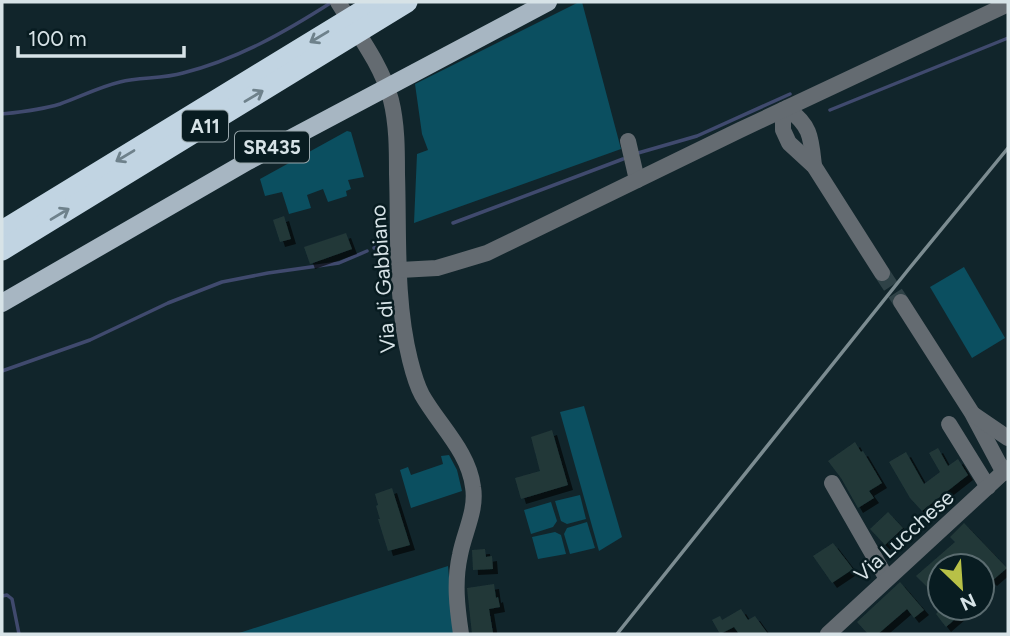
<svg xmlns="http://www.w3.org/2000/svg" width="1010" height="636" viewBox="0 0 1010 636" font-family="Figtree,sans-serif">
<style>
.green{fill:#0b4f60}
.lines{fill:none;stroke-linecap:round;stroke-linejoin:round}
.stream{stroke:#404a6e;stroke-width:3.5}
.building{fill:#223839;filter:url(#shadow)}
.minor-tunnel{stroke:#2f4247;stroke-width:16;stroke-dasharray:16 8;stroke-linecap:butt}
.minor{stroke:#646b71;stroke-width:16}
.major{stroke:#a7b6c2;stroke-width:18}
.highway{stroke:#c1d4e2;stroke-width:21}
.rail{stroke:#7c8c91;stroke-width:3.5}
.oneway{stroke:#6e818b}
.labels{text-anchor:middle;stroke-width:5;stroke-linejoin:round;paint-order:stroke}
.shield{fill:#081c21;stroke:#99a7ac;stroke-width:2}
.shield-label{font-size:19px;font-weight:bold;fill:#d7e3e7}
.street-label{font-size:21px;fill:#d7e3e7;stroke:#081c21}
</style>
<defs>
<filter id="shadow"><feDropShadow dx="5" dy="5" stdDeviation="0" flood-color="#0009"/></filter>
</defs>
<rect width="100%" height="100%" fill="#11252b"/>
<g class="green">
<polygon points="579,2 582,2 621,149 414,223 417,154 428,150 422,134 415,84"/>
<polygon points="347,131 351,132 364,177 348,180 351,189 346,191 347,196 328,202 323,189 307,195 311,208 289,214 282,192 265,196 260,179"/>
<polygon points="964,267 1005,338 972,358 930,287"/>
<polygon points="584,406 622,537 599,551 560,412"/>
<polygon points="449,455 457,470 462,491 411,508 400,470 408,467 411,475 443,464 441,456"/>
<polygon points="580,495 586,519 567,524 561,521 555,501"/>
<polygon points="551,502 557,521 553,527 531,534 524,510"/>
<polygon points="587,522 595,548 570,554 564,534 567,528"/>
<polygon points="555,532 561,535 566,554 538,559 532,537"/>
<polygon points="448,566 454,634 236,634"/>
</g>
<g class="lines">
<g class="stream">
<polyline points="830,110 1008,38"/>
<path d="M2 114C21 112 41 110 60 104 80 97 99 87 120 82 140 77 162 79 183 73 238 59 285 32 332 2"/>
<polyline points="638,153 697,136 790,94"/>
<polyline points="453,223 623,159"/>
<polyline points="374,248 383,245"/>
<polyline points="2,371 90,340 168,303 222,282 268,273 339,263 367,251"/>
<polyline points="2,596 7,595 12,599 19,634"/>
</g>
</g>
<g class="building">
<polygon points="284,216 291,239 280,242 273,220"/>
<polygon points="346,233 352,249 310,264 304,247"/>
<polygon points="552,430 568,485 521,499 515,478 540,471 531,437"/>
<polygon points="855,442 861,452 863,451 882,483 869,491 874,498 858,508 841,478 828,461"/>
<polygon points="938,448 948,466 958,459 968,475 922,511 910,498 889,462 906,452 924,484 940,472 929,453"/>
<polygon points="392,488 410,545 388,551 378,519 380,519 376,506 378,505 375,494"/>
<polygon points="888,512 903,528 885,545 870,529"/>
<polygon points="964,523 1007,568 992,581 982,571 982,566 978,566 967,555 954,566 940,566 940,599 930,586 928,588 916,576 955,542 950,537"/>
<polygon points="833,543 853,569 832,583 813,556"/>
<polygon points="485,549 486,557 492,556 493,569 473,570 472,550"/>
<polygon points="900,582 924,610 914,618 907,609 878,634 868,634 857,622"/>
<polygon points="494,584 496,598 498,597 500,607 489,609 493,633 472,634 467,588"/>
<polygon points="941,608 968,608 946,627 936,614"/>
<polygon points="741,609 748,620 755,616 768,634 739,634 734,627 720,634 712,620 720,616 722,620"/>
</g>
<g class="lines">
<polyline class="minor-tunnel" points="882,273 901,302"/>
<g class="minor">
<path d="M338 2C357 33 382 65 391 100 397 124 397 150 397 174 399 235 395 300 410 360 413 372 416 384 422 395 439 425 469 452 473 487 477 510 464 533 460 555 454 582 457 607 461 634"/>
<path d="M787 108C811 126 811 137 814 166"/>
<polyline points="783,110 783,130 789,143 814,166 882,273"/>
<polyline points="628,141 637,180"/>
<polyline points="400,270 437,268 487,253 740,130 1008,4"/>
<polyline points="901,302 972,413 1004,473"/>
<polyline points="974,415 1008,438"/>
<polyline points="949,424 988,487"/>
<polyline points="832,483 887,579"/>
<polyline points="828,634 1008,468"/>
</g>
<polyline class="major" points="2,303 248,161 548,2"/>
<g class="highway">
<polyline points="2,231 377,2"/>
<polyline points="2,250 407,2"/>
</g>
<polyline class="rail" points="617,634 908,270 1008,148"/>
</g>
<defs><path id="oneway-shaft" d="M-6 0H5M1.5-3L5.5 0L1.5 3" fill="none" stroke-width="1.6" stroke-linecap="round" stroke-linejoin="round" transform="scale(1.75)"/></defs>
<g class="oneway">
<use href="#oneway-shaft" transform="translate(319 37) rotate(149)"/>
<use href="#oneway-shaft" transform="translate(254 96) rotate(-31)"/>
<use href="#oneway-shaft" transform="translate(125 156) rotate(149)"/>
<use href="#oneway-shaft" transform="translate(60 214) rotate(-31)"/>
</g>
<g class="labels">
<g class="shield">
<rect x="182" y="110.5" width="46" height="31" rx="5"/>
<rect x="235" y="131.5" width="74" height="31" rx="5"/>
</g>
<g class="shield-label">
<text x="205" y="133">A11</text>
<text x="272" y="154">SR435</text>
</g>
<g class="street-label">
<text transform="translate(383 279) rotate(-94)" y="7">Via di Gabbiano</text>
<text transform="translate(904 536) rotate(-42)" y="7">Via Lucchese</text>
</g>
</g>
<rect width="1010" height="636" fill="none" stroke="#d7e3e7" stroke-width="7"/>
<g transform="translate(961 587) rotate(155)"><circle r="33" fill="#081c21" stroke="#5b6c70" stroke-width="2"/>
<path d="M0-5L12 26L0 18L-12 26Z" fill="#b8c147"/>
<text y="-10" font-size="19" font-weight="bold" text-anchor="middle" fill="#d7e3e7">N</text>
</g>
<path d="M18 46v10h166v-10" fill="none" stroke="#d7e3e7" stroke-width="3.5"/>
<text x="28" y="46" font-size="21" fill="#d7e3e7" stroke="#081c21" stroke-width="5" paint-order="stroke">100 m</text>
</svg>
